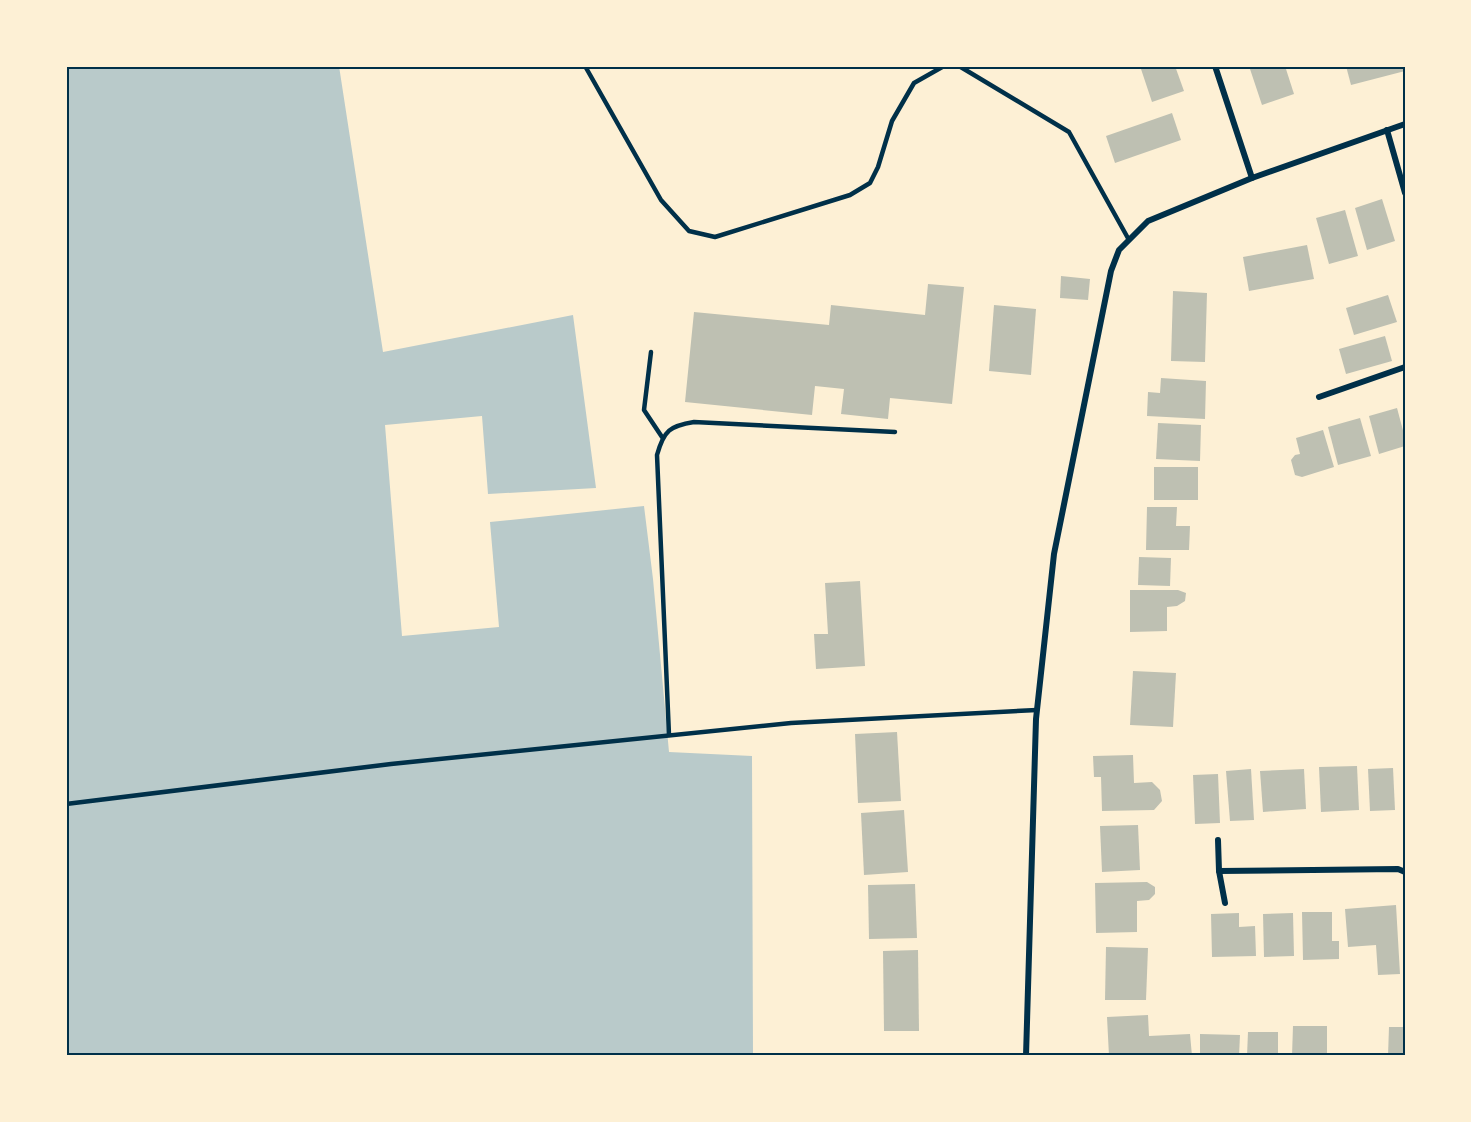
<svg xmlns="http://www.w3.org/2000/svg" width="1471" height="1122" viewBox="0 0 1471 1122" font-family="'Nunito Sans',sans-serif">
<style>
.green{fill:#b9caca}
.building{fill:#bec0b2}
.lines{fill:none;stroke-linecap:round;stroke-linejoin:round}
.service{stroke:#003049;stroke-width:4.5}
.minor{stroke:#003049;stroke-width:6}
.neatline{fill:none;stroke:#003049;stroke-width:2}
</style>
<rect width="100%" height="100%" fill="#fdf0d5"/>
<polygon class="green" points="66,66 339,66 383,352 573,315 596,488 488,494 482,416 385,425 402,636 499,627 490,522 644,506 653,579 669,752 752,756 753,1056 66,1056"/>
<g class="building">
<polygon points="1140,66 1175,66 1184,91 1152,102"/>
<polygon points="1249,66 1285,66 1294,94 1262,105"/>
<polygon points="1346,66 1405,66 1405,71 1351,85"/>
<polygon points="1172,113 1181,140 1115,163 1106,136"/>
<polygon points="1382,199 1395,241 1367,250 1355,208"/>
<polygon points="1345,210 1358,256 1329,264 1316,218"/>
<polygon points="1307,245 1314,279 1249,291 1243,257"/>
<polygon points="1061,276 1090,279 1088,300 1060,298"/>
<polygon points="928,284 964,287 952,404 890,398 888,419 841,414 844,389 815,386 812,415 685,402 694,312 829,325 831,305 925,315"/>
<polygon points="1173,291 1207,293 1205,362 1171,361"/>
<polygon points="1388,295 1397,322 1354,335 1346,308"/>
<polygon points="994,305 1036,309 1031,375 989,371"/>
<polygon points="1385,336 1392,361 1346,374 1339,349"/>
<polygon points="1161,378 1206,381 1205,419 1147,416 1148,392 1160,393"/>
<polygon points="1397,408 1405,438 1405,446 1379,454 1369,416"/>
<polygon points="1360,418 1371,456 1338,465 1328,427"/>
<polygon points="1158,423 1201,425 1200,461 1156,459"/>
<polygon points="1323,430 1334,467 1302,477 1295,475 1291,460 1295,455 1300,454 1296,438"/>
<rect x="1154" y="467" width="44" height="33"/>
<polygon points="1147,507 1177,507 1176,526 1190,526 1189,550 1146,550"/>
<polygon points="1139,557 1171,558 1170,586 1138,585"/>
<polygon points="860,581 865,666 816,669 814,634 828,634 825,583"/>
<polygon points="1130,590 1178,590 1186,593 1185,601 1177,606 1167,607 1167,631 1130,632"/>
<polygon points="1133,671 1176,673 1173,727 1130,725"/>
<polygon points="897,732 901,801 858,803 855,734"/>
<polygon points="1133,755 1134,783 1152,782 1160,790 1162,801 1154,810 1102,811 1101,777 1094,777 1093,756"/>
<polygon points="1357,766 1359,810 1321,812 1319,767"/>
<polygon points="1393,768 1395,810 1370,811 1368,769"/>
<polygon points="1251,769 1254,820 1230,821 1226,771"/>
<polygon points="1304,769 1306,809 1263,812 1260,771"/>
<polygon points="1218,774 1220,823 1195,824 1193,775"/>
<polygon points="904,810 908,872 864,875 861,813"/>
<polygon points="1138,825 1140,870 1102,872 1100,826"/>
<polygon points="1147,882 1155,887 1155,894 1149,900 1137,901 1137,932 1096,933 1095,883"/>
<polygon points="915,884 917,938 869,939 868,885"/>
<polygon points="1396,905 1400,974 1378,975 1376,945 1348,947 1345,909"/>
<polygon points="1302,912 1332,912 1332,941 1339,941 1339,959 1303,960"/>
<polygon points="1239,913 1239,927 1255,926 1256,956 1212,957 1211,914"/>
<polygon points="1293,913 1294,956 1264,957 1263,914"/>
<polygon points="1106,947 1148,948 1146,1000 1105,1000"/>
<polygon points="918,950 919,1031 884,1031 883,951"/>
<polygon points="1148,1015 1149,1036 1190,1034 1192,1056 1109,1056 1107,1017"/>
<polygon points="1293,1026 1327,1026 1327,1056 1292,1056"/>
<polygon points="1389,1027 1405,1027 1405,1056 1388,1056"/>
<polygon points="1248,1032 1278,1032 1278,1056 1247,1056"/>
<polygon points="1200,1034 1240,1035 1239,1056 1200,1056"/>
</g>
<g class="lines">
<g class="service">
<polyline points="585,66 661,200 689,231 715,237 850,195 870,183 878,167 892,121 914,83 944,66"/>
<polyline points="959,66 1069,132 1129,240"/>
<polyline points="651,352 644,410 662,437"/>
<path d="M669 735 657 455C664 430 670 426 694 422L895 432"/>
<polyline points="66,804 391,764 791,723 1037,710"/>
</g>
<g class="minor">
<polyline points="1215,66 1252,178"/>
<polyline points="1387,130 1405,193"/>
<polyline points="1319,397 1405,367"/>
<polyline points="1218,840 1219,871 1225,903"/>
<polyline points="1219,871 1398,869 1405,872"/>
<polyline points="1026,1056 1036,719 1054,554 1111,271 1119,250 1148,221 1252,178 1405,124"/>
</g>
</g>
<rect width="1471" height="1122" fill="none" stroke="#fdf0d5" stroke-width="135"/>
<rect x="68" y="68" width="1336" height="986" class="neatline"/>
</svg>
